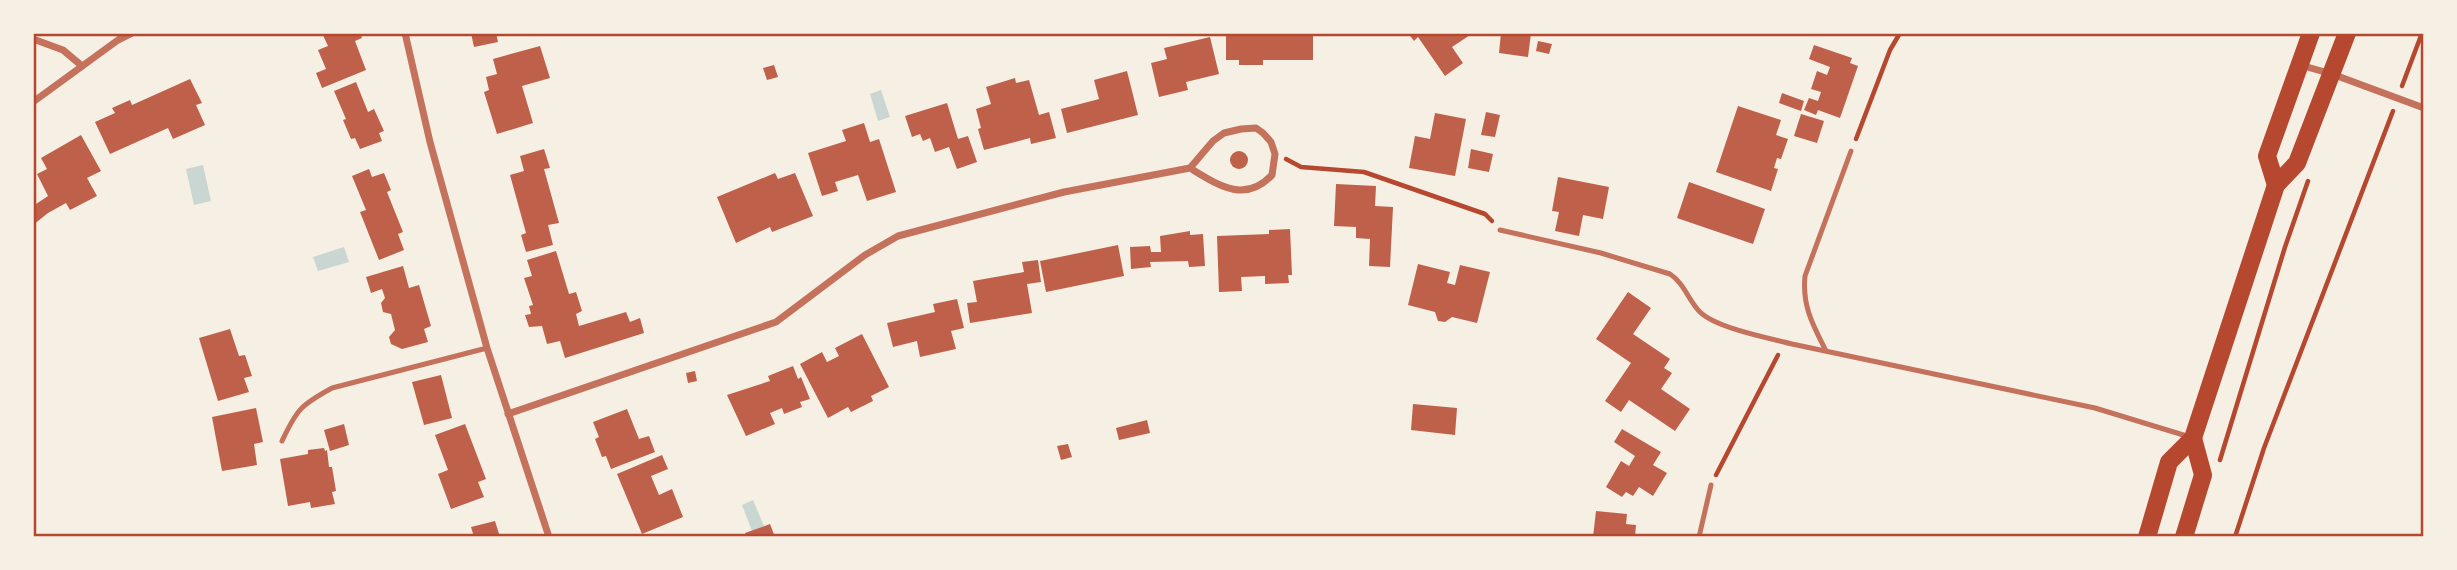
<svg xmlns="http://www.w3.org/2000/svg" width="2457" height="570" viewBox="0 0 2457 570" font-family="'Source Sans 3',sans-serif">
<style>
.water{fill:#c9d6d2}
.building{fill:#bf614a}
.lines{fill:none;stroke-linecap:round;stroke-linejoin:round}
.path{stroke:#b5482f;stroke-width:4.5}
.service{stroke:#c5725c;stroke-width:5}
.minor{stroke:#c5725c;stroke-width:7}
.primary{stroke:#b5482f;stroke-width:18}
.neatline{fill:none;stroke:#b5482f;stroke-width:2.5}
</style>
<rect width="100%" height="100%" fill="#f6efe4"/>
<g class="water">
<polygon points="881,90 890,117 878,121 870,94"/>
<polygon points="203,165 211,201 194,205 186,169"/>
<polygon points="344,247 349,262 318,271 313,257"/>
<polygon points="753,500 764,526 752,531 742,505"/>
</g>
<g class="building">
<polygon points="322,33 360,33 362,38 355,41 366,70 322,88 316,73 326,69 318,50 328,46"/>
<polygon points="471,33 496,33 498,42 474,47"/>
<polygon points="1226,33 1313,33 1313,60 1263,60 1263,65 1239,65 1239,60 1226,60"/>
<polygon points="1408,33 1473,33 1452,47 1463,63 1445,76 1418,37 1414,41"/>
<polygon points="1501,33 1531,33 1528,57 1499,53"/>
<polygon points="1210,37 1219,74 1186,82 1188,90 1159,97 1151,63 1167,59 1164,48"/>
<polygon points="1538,41 1552,44 1549,54 1536,51"/>
<polygon points="1814,45 1852,58 1850,63 1858,66 1840,118 1818,110 1816,115 1804,110 1809,98 1818,101 1821,92 1811,89 1817,71 1827,75 1830,67 1809,59"/>
<polygon points="540,46 550,78 522,86 533,123 497,134 484,92 489,90 486,77 497,74 493,59"/>
<polygon points="774,65 778,77 767,80 763,68"/>
<polygon points="1127,71 1138,115 1067,133 1061,109 1099,99 1094,80"/>
<polygon points="1015,78 1016,83 1029,80 1039,115 1049,112 1056,138 1031,144 1030,138 984,150 978,129 981,128 976,109 991,104 986,87"/>
<polygon points="190,79 202,103 196,105 205,125 173,139 168,128 110,154 95,122 115,113 112,108 130,100 132,105"/>
<polygon points="356,82 368,112 374,109 384,131 379,133 382,141 360,149 355,138 351,139 343,120 346,119 334,91"/>
<polygon points="1782,93 1804,101 1801,111 1779,103"/>
<polygon points="947,103 958,139 968,136 977,162 957,169 949,147 935,152 930,138 923,141 920,134 912,137 905,116"/>
<polygon points="1738,106 1781,120 1776,135 1788,139 1781,159 1777,158 1774,168 1778,169 1771,191 1716,172"/>
<polygon points="1486,112 1500,115 1495,137 1481,135"/>
<polygon points="1435,113 1466,119 1455,176 1409,168 1415,136 1430,139"/>
<polygon points="1801,114 1824,121 1817,143 1794,136"/>
<polygon points="864,123 870,142 879,139 896,192 867,201 858,175 835,182 838,191 822,196 808,153 846,141 842,130"/>
<polygon points="81,135 101,171 87,178 97,196 70,210 66,203 48,213 33,225 33,206 48,196 37,174 47,169 41,158"/>
<polygon points="544,149 550,168 544,169 559,223 548,225 553,245 526,252 521,235 526,233 510,175 524,171 520,156"/>
<polygon points="1471,149 1493,154 1489,172 1468,168"/>
<circle cx="1239" cy="160" r="9"/>
<polygon points="369,169 372,177 384,173 391,190 387,192 403,232 398,234 404,250 379,260 360,212 366,210 352,176"/>
<polygon points="775,173 778,179 795,173 813,216 772,232 770,227 736,243 717,197"/>
<polygon points="1558,177 1609,187 1603,219 1583,215 1579,236 1555,231 1559,212 1552,211"/>
<polygon points="1689,182 1765,209 1753,244 1677,218"/>
<polygon points="1336,184 1376,186 1375,206 1393,207 1390,267 1369,266 1370,239 1356,238 1356,227 1334,226"/>
<polygon points="1290,229 1292,275 1288,275 1289,283 1265,284 1265,276 1241,277 1242,291 1219,292 1217,236 1269,234 1269,230"/>
<polygon points="1190,231 1190,235 1203,234 1205,266 1189,267 1188,261 1150,262 1151,267 1131,269 1130,247 1150,246 1151,252 1161,252 1160,236"/>
<polygon points="1118,245 1124,276 1046,292 1040,261"/>
<polygon points="556,251 569,294 576,292 582,311 576,314 579,326 626,312 630,322 640,318 644,333 565,358 560,341 547,344 542,326 529,327 525,315 531,314 529,306 533,305 524,278 532,276 527,260"/>
<polygon points="1038,260 1041,282 1027,284 1032,313 970,323 967,303 977,302 973,281 1024,272 1022,262"/>
<polygon points="1418,264 1450,272 1447,283 1455,285 1460,265 1490,272 1477,323 1452,317 1445,322 1438,321 1435,312 1408,305"/>
<polygon points="403,266 409,288 419,285 431,326 424,329 428,342 402,349 391,344 389,337 395,330 391,314 383,312 381,303 385,298 382,289 371,293 366,277"/>
<polygon points="1628,292 1651,308 1633,334 1670,359 1664,368 1672,373 1661,389 1690,409 1675,431 1629,400 1621,412 1605,401 1631,363 1596,339"/>
<polygon points="957,299 964,328 951,331 956,349 920,357 917,341 893,347 887,323 935,312 933,304"/>
<polygon points="230,329 239,356 245,355 252,376 244,378 249,392 218,401 199,338"/>
<polygon points="862,334 889,387 871,396 873,401 851,412 848,407 828,418 800,364 822,352 827,362 839,356 835,348"/>
<polygon points="793,366 798,379 801,377 810,399 800,402 802,407 784,414 782,408 770,413 775,424 746,436 727,395 770,381 768,376"/>
<polygon points="695,371 697,381 688,383 686,373"/>
<polygon points="441,375 452,418 424,425 412,382"/>
<polygon points="1413,404 1457,408 1455,435 1411,430"/>
<polygon points="256,408 263,442 254,444 257,465 222,471 212,417"/>
<polygon points="627,409 639,439 649,436 655,452 611,469 606,456 602,457 595,439 599,437 593,422"/>
<polygon points="1147,420 1150,433 1119,440 1116,428"/>
<polygon points="344,424 349,445 330,451 324,430"/>
<polygon points="465,424 486,479 478,482 484,497 451,509 438,474 448,470 435,435"/>
<polygon points="1622,429 1661,452 1653,465 1667,473 1653,496 1639,487 1633,496 1626,492 1622,497 1606,487 1621,461 1629,466 1635,456 1614,442"/>
<polygon points="1068,444 1072,457 1061,460 1057,446"/>
<polygon points="324,448 325,451 327,450 329,467 332,467 336,491 332,492 335,504 311,508 310,502 288,506 280,459 308,454 308,450"/>
<polygon points="662,455 668,469 651,476 659,495 672,489 683,517 642,534 617,474"/>
<polygon points="1596,511 1627,514 1626,524 1636,525 1635,537 1593,537"/>
<polygon points="495,521 500,537 474,537 471,527"/>
<polygon points="770,524 775,537 747,537 745,533"/>
</g>
<g class="lines">
<g class="path">
<polyline points="2402,86 2422,33"/>
<polyline points="1856,139 1890,50 1900,33"/>
<polyline points="1286,159 1301,167 1364,172 1485,214 1492,221"/>
<polyline points="2220,460 2285,247 2308,181"/>
<polyline points="1716,475 1778,355"/>
<polyline points="2235,537 2264,448 2393,111"/>
</g>
<g class="service">
<path d="M1500 230 1601 253 1670 274C1685 284 1688 300 1700 312 1716 328 1769 338 1792 344L2095 408 2190 437"/>
<path d="M1826 351C1813 325 1802 306 1805 276L1851 151"/>
<path d="M282 441C297 409 301 405 332 388L487 348"/>
<polyline points="1699,537 1711,485"/>
</g>
<g class="minor">
<polyline points="405,33 430,142 487,348 549,537"/>
<polyline points="33,39 63,50 82,66"/>
<polyline points="2300,65 2332,74 2424,108"/>
<polyline points="33,102 118,40 132,33"/>
<path d="M508 414 776 322 865 255 898 236 1064 192 1190 168 1213 141 1224 133 1241 129 1256 128 1263 133 1271 142 1275 154 1272 175C1245 204 1218 185 1190 168"/>
</g>
<g class="primary">
<polyline points="2276,185 2267,156 2311,33"/>
<polyline points="2147,537 2169,462 2193,438 2276,185 2297,163 2347,33"/>
<polyline points="2184,537 2203,475 2193,438"/>
</g>
</g>
<rect width="2457" height="570" fill="none" stroke="#f6efe4" stroke-width="70"/>
<rect x="35" y="35" width="2387" height="500" class="neatline"/>
</svg>
